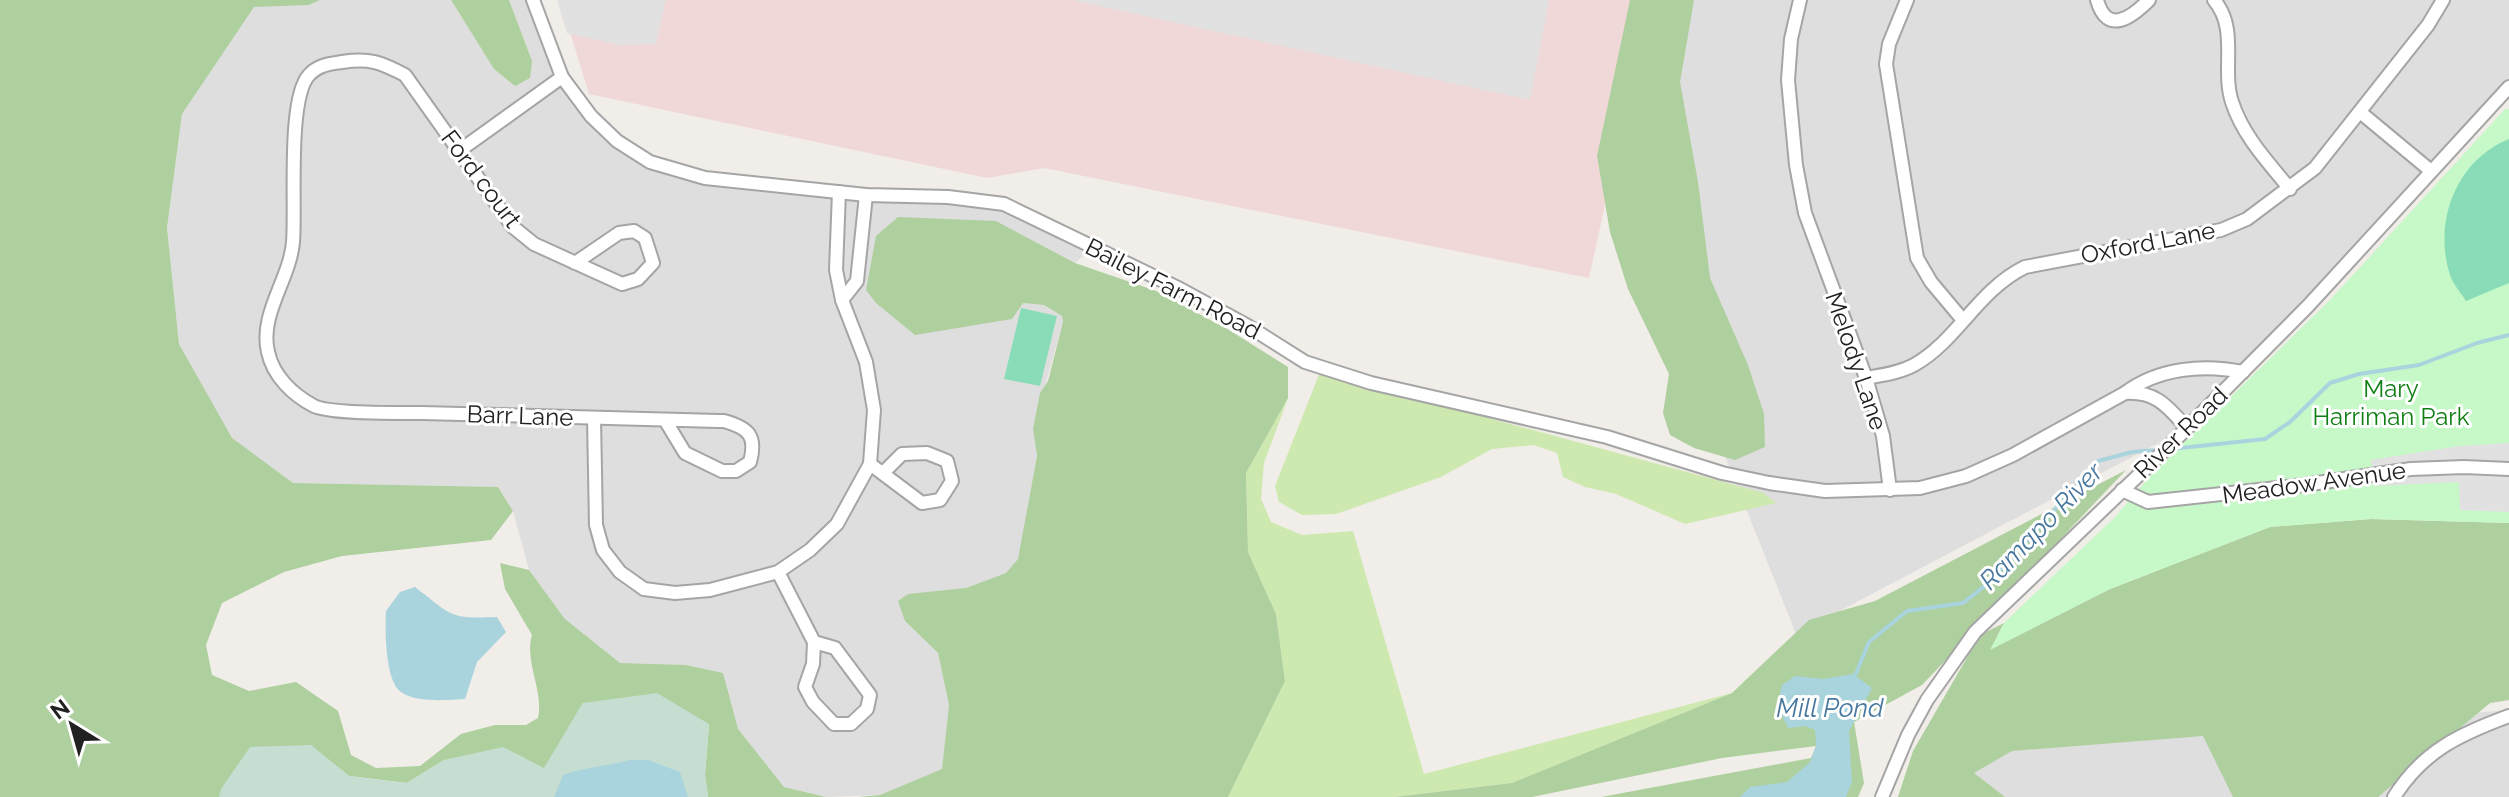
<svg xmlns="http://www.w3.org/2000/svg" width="2509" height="797" viewBox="0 0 2509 797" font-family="Raleway,sans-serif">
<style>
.residential{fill:#dfdede}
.commercial{fill:#f1d8d8}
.grass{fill:#cee9af}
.forest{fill:#aecf9e}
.wetland{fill:#c5ded1}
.park{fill:#c7f8c8}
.pitch{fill:#88ddb8}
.parking{fill:#e1e1e1}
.water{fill:#a9d4dd}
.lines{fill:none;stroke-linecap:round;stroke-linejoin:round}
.stream{stroke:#a9d4dd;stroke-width:4}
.minor-casing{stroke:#a5a5a5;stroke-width:16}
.minor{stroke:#fff;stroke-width:12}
.labels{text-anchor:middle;stroke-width:6;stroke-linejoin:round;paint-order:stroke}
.street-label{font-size:24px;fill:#212121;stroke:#fff}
.park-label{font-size:24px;fill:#0f7e13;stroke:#fff}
.water-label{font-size:26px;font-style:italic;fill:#49789f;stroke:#fff}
</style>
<rect width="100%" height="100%" fill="#f1ede8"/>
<g class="residential">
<polygon points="320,0 451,0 494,69 532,61 509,0 532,0 562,77 591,116 650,162 705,178 1004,204 1093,247 1075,263 995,221 1023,303 1044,305 1062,316 1063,322 1033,429 1037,456 1019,559 1006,573 966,588 905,621 938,653 949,705 942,770 880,795 826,797 784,787 738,730 722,673 686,665 620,663 565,619 529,570 513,511 498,487 293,483 231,438 179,344 167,228 182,114 254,6 309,5"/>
<polygon points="1684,0 2509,0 2509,87 2187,428 1796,634 1613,175"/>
<polygon points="2509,710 2509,797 1931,797 2012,751"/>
</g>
<polygon class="commercial" points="560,0 1650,0 1589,278 1044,168 987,178 589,94"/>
<g class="grass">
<polygon points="1320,372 1764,493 1776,503 1685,524 1616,494 1585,487 1563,477 1557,453 1534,445 1492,449 1441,477 1336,514 1302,515 1279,502 1275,486"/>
<polygon points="1288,398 1264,463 1261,499 1271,522 1302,535 1353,531 1424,774 1732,693 1512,783 1394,797 1228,797 1285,681 1276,614 1248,552 1246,473"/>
</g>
<g class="forest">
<path d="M0 0H320L309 5 254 7 182 114 167 228 179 344 232 438 293 483 498 487 513 511 491 540 342 556 284 572 222 603 206 645 212 675 249 691 296 682 338 711 351 755 376 768 420 766 461 734 495 725H526L538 718C544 690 524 662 532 635L505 589 500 563 529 570 565 619 620 663 686 665 723 673 738 729 784 787 826 797H708L705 775 709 724 583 703 544 769 444 760 407 783 349 776 310 745 219 797H0Z"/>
<polygon points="451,0 509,0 532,61 530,78 515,86 494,69"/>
<polygon points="1630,0 1694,0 1680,82 1698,182 1710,278 1748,365 1764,414 1765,447 1735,460 1694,448 1670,435 1663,413 1669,374 1628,289 1610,232 1597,156"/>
<polygon points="898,217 996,221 1075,263 1156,291 1229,330 1288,367 1288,398 1246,473 1248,552 1276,614 1285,681 1228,797 858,797 880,795 942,769 949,705 938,653 905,621 898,601 908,594 966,588 1006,573 1018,559 1037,456 1033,429 1040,393 1048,381 1063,322 1062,316 1044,305 1023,303 1012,319 915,335 876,303 866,290 876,236"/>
<polygon points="2126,470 1922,685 1854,722 1864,783 1858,797 1601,797 1811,758 1816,746 1722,758 1532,797 1394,797 1512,783 1732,693 1809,620 1875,601"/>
<polygon points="2371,519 2509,523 2509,700 2490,703 2378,797 2233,797 2203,736 2012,751 1974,773 2005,797 1898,797 1913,751 1980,635 2004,623 1991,649 2110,589 2270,527"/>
</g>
<polygon class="wetland" points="657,693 709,724 705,775 708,797 219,797 221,789 250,747 311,745 349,776 407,783 444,760 503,747 544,768 583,703"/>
<polygon class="park" points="2505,109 2509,109 2509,523 2371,519 2270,527 2110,589 1990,650 2004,623 2115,517 2151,475 2331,299"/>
<g class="pitch">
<path d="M2509 139V283L2466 301C2461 293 2453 284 2450 275 2433 222 2456 160 2509 139Z"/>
<polygon points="1021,308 1057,316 1040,386 1004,379"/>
</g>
<g class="parking">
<polygon points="557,0 666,0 656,44 619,45 567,33"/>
<polygon points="1072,0 1549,0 1530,100"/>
<polygon points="2509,443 2509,512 2460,510 2459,482 2374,486 2371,460 2459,446"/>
</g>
<g class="water">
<path d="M415 587C453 616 448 619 497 617L506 632 477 662 465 699C447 700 416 703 401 692 385 681 385 630 386 611L400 592Z"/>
<polygon points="1853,674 1872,688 1849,731 1852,782 1846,797 1740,797 1750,787 1787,782 1810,762 1816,746 1815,730 1805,726 1788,728 1777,705 1782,685 1795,676 1823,679"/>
<path d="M630 760H648L680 772 688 797H554L563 775C586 767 607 766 630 760Z"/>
</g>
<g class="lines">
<g class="stream">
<polyline points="2171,449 2265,439 2290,422 2330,383 2359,374 2419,365 2477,343 2509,335"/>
<polyline points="1854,678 1869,642 1907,611 1963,603 1991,581 2098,461 2132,452 2158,450"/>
</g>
<g class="minor-casing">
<g id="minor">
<path d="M533 0 562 77 591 116 617 141 650 162 705 178 866 195 948 197 1004 204 1180 289 1248 326 1305 362 1371 383 1607 437 1722 473 1769 483 1825 491 1920 488 1966 476 2013 455 2125 393C2156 391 2167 406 2187 428"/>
<polyline points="1800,0 1791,39 1788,80 1796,165 1805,213 1866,378 1883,436 1890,490"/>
<polyline points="1907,0 1889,44 1886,64 1917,258 1931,282 1962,319"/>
<path d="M2097 0C2107 36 2132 17 2149 0"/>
<path d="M2214 0C2239 29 2221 69 2232 102 2243 136 2268 162 2290 189"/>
<polyline points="2360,112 2431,171"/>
<polyline points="459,151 562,77"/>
<path d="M575 263 619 233 634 231 645 238 653 263 638 279 622 284 534 244 513 227 405 75C380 62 370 58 342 62 329 64 318 65 309 75 287 99 296 206 293 242 290 279 259 314 268 352 273 376 293 395 314 406 330 414 400 413 422 413 522 416 623 419 724 421 749 428 757 436 750 462L736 471H722L685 453 665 420"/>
<polyline points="842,300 857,281 866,195"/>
<path d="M1866 378C1882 375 1899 373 1914 365 1957 341 1978 290 2025 267L2221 230 2247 219 2315 168 2428 25 2443 0"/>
<path d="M2125 393C2158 368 2203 364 2243 372"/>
<polyline points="594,418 596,525 603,550 620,572 644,589 675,593 710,590 778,572 810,550 837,524 870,464 874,410 866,362 842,300 836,270 839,192"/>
<polyline points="870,464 922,503 940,500 952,481 947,461 927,453 902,454 883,473"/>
<polyline points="2122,490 2148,502 2304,485 2411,469 2464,467 2509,469"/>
<polyline points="778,572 814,642 813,664 805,687 813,702 834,724 851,724 867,709 870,695 835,648 814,642"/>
<polyline points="1882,797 1908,735 1927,700 1975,632 2169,446 2308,306 2509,87"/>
<path d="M2394 797C2423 751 2460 734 2509 716"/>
</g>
</g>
<use href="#minor" class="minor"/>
</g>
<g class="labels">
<g class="street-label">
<text transform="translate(481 179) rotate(53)" y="8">Ford court</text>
<text transform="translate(2148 243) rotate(-11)" y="8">Oxford Lane</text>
<text transform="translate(1173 289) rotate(27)" y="8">Bailey Farm Road</text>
<text transform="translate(1856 361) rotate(71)" y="8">Melody Lane</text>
<text transform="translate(520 416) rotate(2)" y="8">Barr Lane</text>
<text transform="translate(2181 433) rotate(-44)" y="8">River Road</text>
<text transform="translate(2314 483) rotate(-8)" y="8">Meadow Avenue</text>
</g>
<g class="park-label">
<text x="2391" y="397">Mary<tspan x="2391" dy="28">Harriman Park</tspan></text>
</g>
<g class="water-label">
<text transform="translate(2041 526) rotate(-46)" y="9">Ramapo River</text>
<text x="1830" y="717">Mill Pond</text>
</g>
</g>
<g transform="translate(72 725) rotate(323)" stroke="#ffffff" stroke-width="6" paint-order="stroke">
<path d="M0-6L14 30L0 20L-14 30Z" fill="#212121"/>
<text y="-12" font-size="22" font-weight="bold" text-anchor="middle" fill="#212121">N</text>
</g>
</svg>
